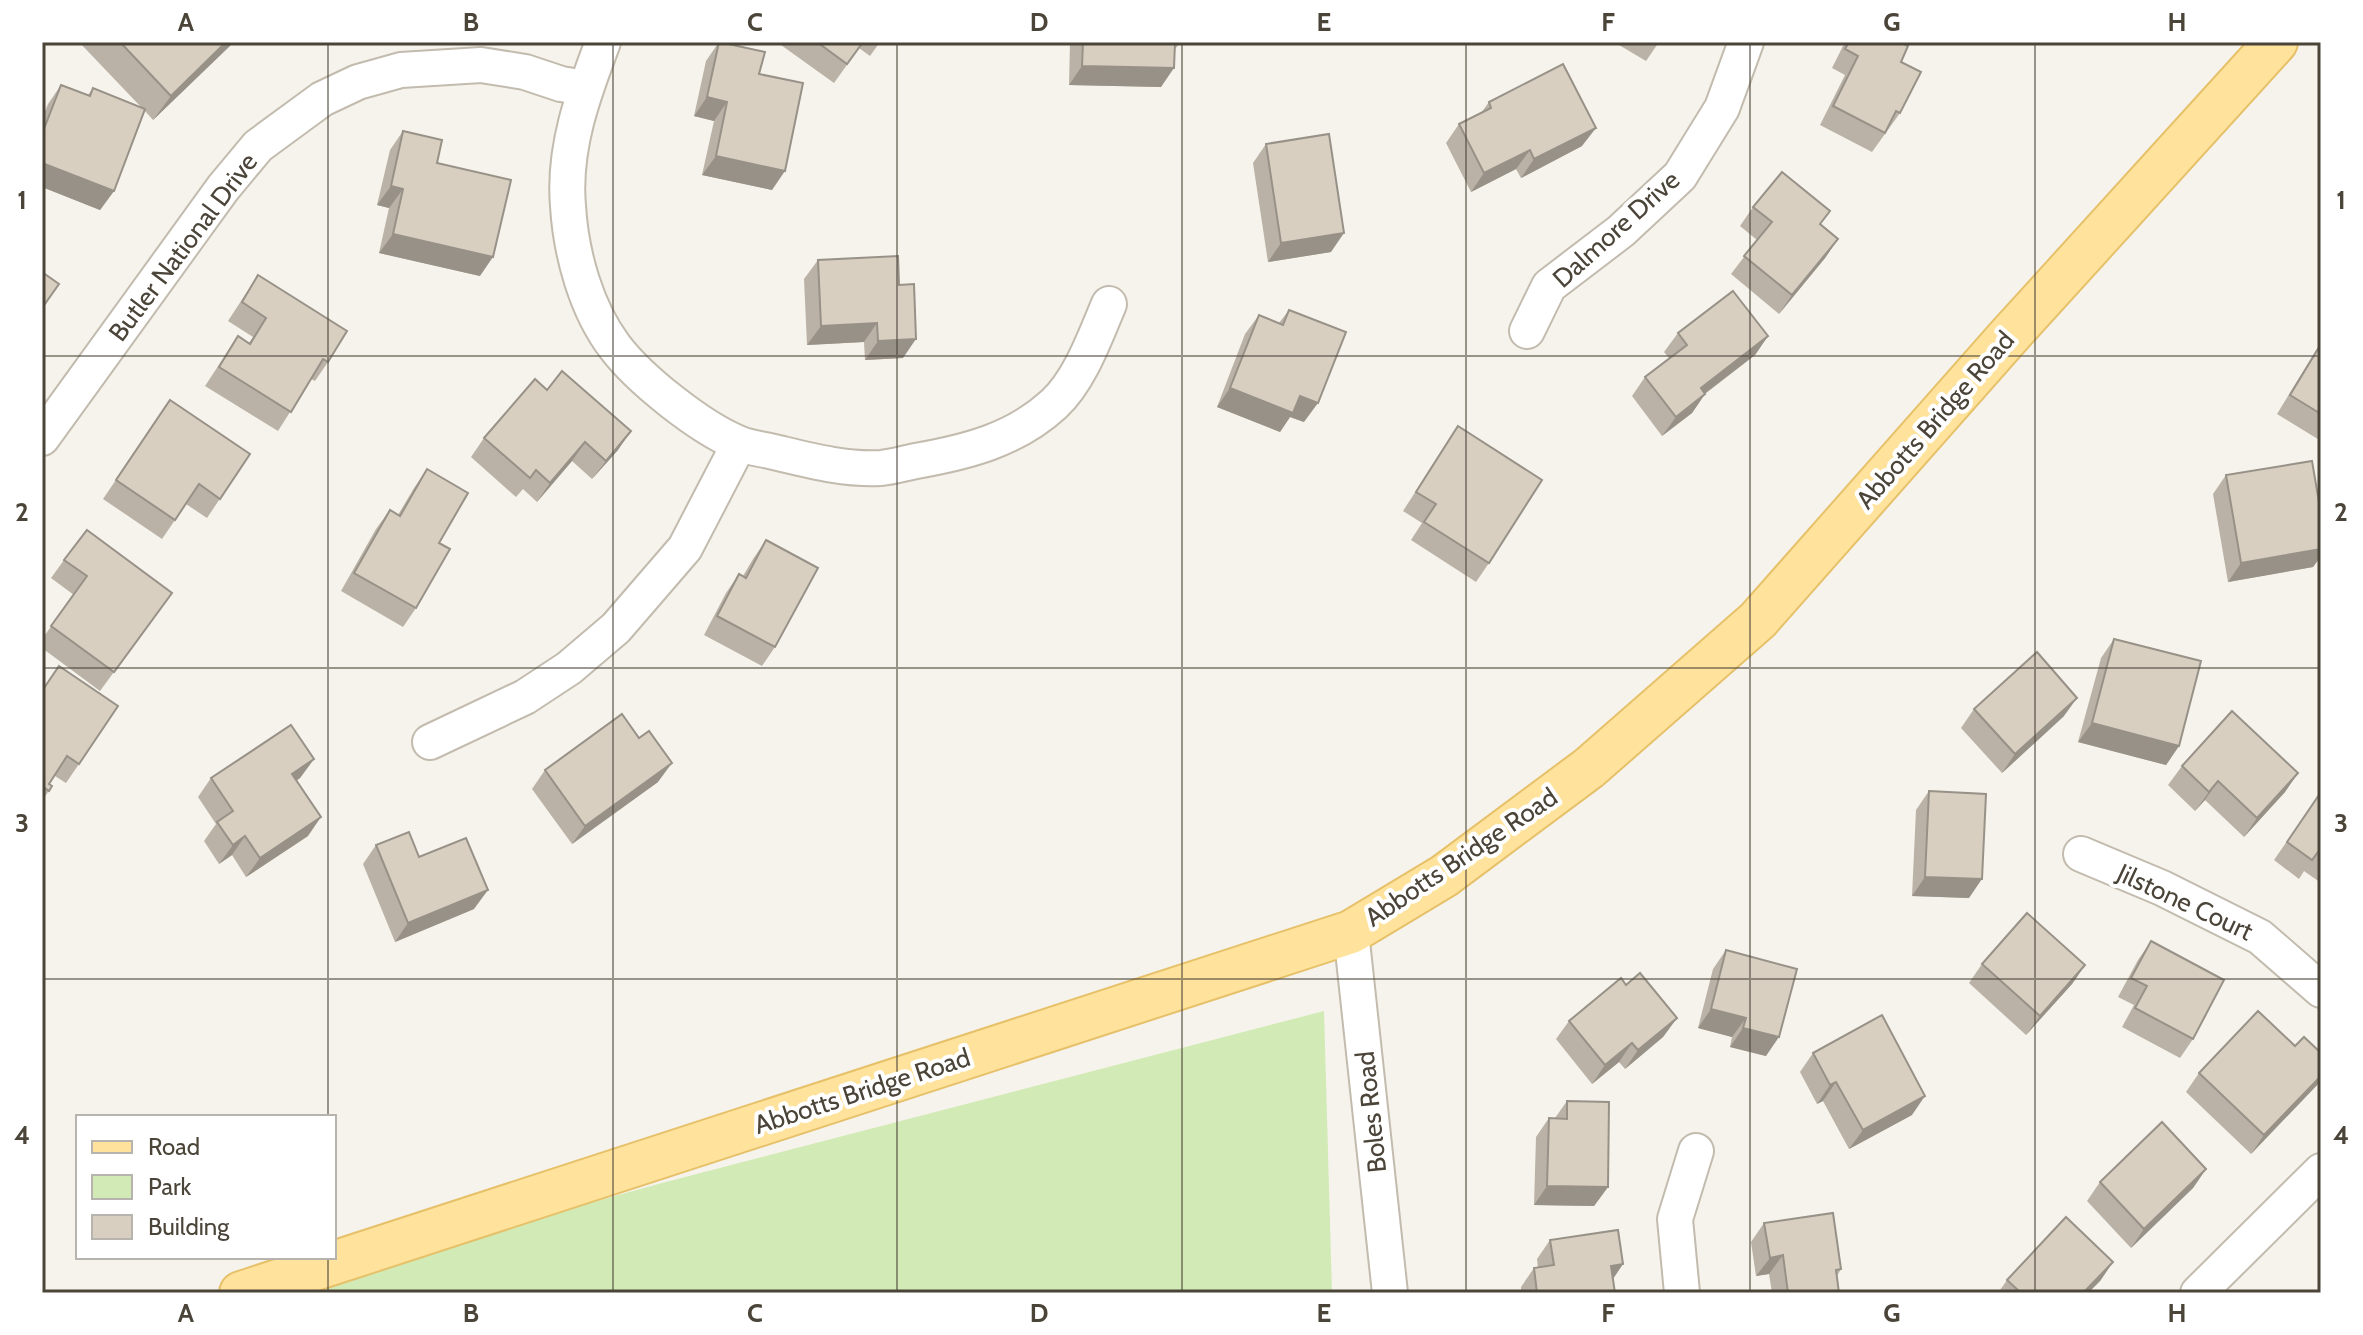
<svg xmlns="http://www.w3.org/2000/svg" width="2363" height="1335" viewBox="0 0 2363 1335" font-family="Cabin,sans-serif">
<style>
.green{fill:#d2eab5}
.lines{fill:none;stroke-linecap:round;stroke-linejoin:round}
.minor-casing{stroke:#c2bbae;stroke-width:38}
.major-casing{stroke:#e6c16a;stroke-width:46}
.minor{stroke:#fff;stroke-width:34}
.major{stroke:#ffe39c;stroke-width:42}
.wall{fill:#bab2a6}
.shaded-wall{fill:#979187}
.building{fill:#d8cfc1;stroke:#979187;stroke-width:2}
.grid{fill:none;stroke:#4b4439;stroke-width:2;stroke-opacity:0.55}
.labels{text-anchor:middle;stroke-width:8;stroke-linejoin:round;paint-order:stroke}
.street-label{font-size:26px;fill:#4b4439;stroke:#fff}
.neatline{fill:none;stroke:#4b4439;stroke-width:3}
.grid-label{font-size:26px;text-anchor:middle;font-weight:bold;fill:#4b4439}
</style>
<rect width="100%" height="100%" fill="#f6f3ec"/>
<polygon class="green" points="1324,1011 1332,1293 300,1293 499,1228 662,1183"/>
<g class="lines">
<g class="minor-casing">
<g id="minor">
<path d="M603 42C583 95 563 148 568 206 571 254 586 309 615 347 640 380 701 428 738 443 749 448 762 449 774 452 808 460 845 470 881 468 893 467 905 463 916 461 967 452 1015 440 1054 404 1080 380 1095 337 1109 304"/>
<polyline points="1527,331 1549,286 1621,231 1680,176 1722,108 1746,42"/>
<polyline points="42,438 223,188 258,146 322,99 358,82 401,70 481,65 525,72 561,84 586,88"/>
<polyline points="430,742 525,697 569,668 616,628 685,548 739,444"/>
<polyline points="2081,854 2162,888 2260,937 2321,990"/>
<polyline points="1351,932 1390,1293"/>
<polyline points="1682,1293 1675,1219 1696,1151"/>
<polyline points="2198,1293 2321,1171"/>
</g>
</g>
<g class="major-casing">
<polyline id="major" points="241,1293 1351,932 1444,876 1589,768 1758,620 2008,337 2276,42"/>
</g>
<use href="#minor" class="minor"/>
<use href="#major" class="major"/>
</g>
<g class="wall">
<polygon points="79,42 234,42 153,120 145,111 114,191 100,210 42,187 42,119 48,104 61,85 88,95 93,88 141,107"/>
<polygon points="719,42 759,74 772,190 702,175 714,121 694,116 706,61"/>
<polygon points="783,42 880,42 870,56 859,48 834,83 781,45"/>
<polygon points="1070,42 1181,42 1175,49 1161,87 1069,85"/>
<polygon points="1614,42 1659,42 1646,61"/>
<polygon points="1845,42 1900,42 1900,113 1872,152 1820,125 1845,75 1832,68"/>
<polygon points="1489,102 1582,146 1521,178 1516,169 1471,192 1446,143 1459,124 1481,113"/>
<polygon points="403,131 437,163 480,276 379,253 389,208 377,205 390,150"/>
<polygon points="1266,144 1331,252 1268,262 1253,163"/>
<polygon points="1753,207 1820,224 1838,239 1825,258 1779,314 1731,274 1757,240 1740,226"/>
<polygon points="898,256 903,358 865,360 864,342 807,345 804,279 818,260"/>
<polygon points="258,275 328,362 315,381 311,379 278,431 205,386 238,336 249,343 253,337 228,321"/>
<polygon points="1289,310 1304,422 1290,417 1280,432 1217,407 1245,334 1259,315 1279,323"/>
<polygon points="1678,333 1768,336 1755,355 1705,394 1692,413 1662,436 1632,396 1645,377 1669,358 1664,352"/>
<polygon points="2321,342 2321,441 2277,414"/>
<polygon points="535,379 618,450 592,479 572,461 537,502 523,489 516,497 471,457 484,438"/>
<polygon points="170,400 250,454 207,518 186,504 162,539 103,499"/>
<polygon points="1458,426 1489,563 1476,582 1411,540 1422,523 1403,511"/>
<polygon points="427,469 439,543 416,608 403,627 341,591 376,529 390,510 398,515 414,488"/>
<polygon points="2226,475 2321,514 2321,556 2313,567 2228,582 2213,494"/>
<polygon points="766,540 775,647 762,666 704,635 726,593 739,574 743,576 753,559"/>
<polygon points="64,560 172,593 100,691 42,648 42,639 74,595 51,578"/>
<polygon points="2114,639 2179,746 2166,765 2078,742 2101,658"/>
<polygon points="59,666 79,764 66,783 55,776 49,784 52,786 42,801 42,690"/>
<polygon points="1974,709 2064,716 2002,773 1961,728"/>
<polygon points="314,759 300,778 297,780 308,836 246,877 232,855 219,864 204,841 216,824 198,797 211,778"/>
<polygon points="2182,766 2298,773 2285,792 2244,837 2205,800 2195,811 2168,785"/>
<polygon points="545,770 658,782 572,844 532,789"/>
<polygon points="1929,791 1969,898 1912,896 1916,810"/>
<polygon points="2321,792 2321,883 2304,871 2299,879 2274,860"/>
<polygon points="376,845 419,857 474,909 395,942 363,864"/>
<polygon points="2151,941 2193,1039 2180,1058 2122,1027 2134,1005 2118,997 2138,960"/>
<polygon points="1726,950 1766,1056 1730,1047 1732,1037 1698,1028 1713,969"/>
<polygon points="1982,964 2085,965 2072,984 2026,1035 1969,983"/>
<polygon points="1626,985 1677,1018 1663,1037 1625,1069 1619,1062 1592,1084 1556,1039 1569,1021"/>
<polygon points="2295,1046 2319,1083 2251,1154 2186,1092 2199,1073"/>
<polygon points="1813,1053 1912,1115 1849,1149 1823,1101 1817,1104 1800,1072"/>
<polygon points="1567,1101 1608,1187 1594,1206 1534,1205 1536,1137 1549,1118 1555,1118"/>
<polygon points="2206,1169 2193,1188 2131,1248 2087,1201 2100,1182"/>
<polygon points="1764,1223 1841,1269 1837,1276 1839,1293 1772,1293 1769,1274 1756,1276 1751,1242"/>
<polygon points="1550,1240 1623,1264 1613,1279 1615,1293 1521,1293 1521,1287 1534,1268 1538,1268 1537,1259"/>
<polygon points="2113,1262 2100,1281 2088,1293 1998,1293 2007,1280"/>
</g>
<g class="shaded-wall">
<polygon points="226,42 234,42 153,120 171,96"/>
<polygon points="1082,66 1174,68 1161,87 1069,85"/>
<polygon points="707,97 727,102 714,121 694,116"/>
<polygon points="1596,128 1582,146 1521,178 1534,159"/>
<polygon points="1530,150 1516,169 1471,192 1484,173"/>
<polygon points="716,156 785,171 772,190 702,175"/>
<polygon points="42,163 114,191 100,210 42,187"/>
<polygon points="391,186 403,189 389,208 377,205"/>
<polygon points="1344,233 1331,252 1268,262 1281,243"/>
<polygon points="393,234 493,257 480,276 379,253"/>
<polygon points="1838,239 1825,258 1779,314 1792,295"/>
<polygon points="877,323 864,342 807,345 821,326"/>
<polygon points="1768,336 1755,355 1687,407 1701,388"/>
<polygon points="916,339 903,358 865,360 878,341"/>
<polygon points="1230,388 1300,396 1318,403 1304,422 1290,417 1280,432 1217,407"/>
<polygon points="1705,394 1692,413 1662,436 1676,417"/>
<polygon points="631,431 618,450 592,479 606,461"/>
<polygon points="585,442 572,461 537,502 550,483"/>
<polygon points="2321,549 2321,556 2313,567 2228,582 2241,563"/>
<polygon points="2077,698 2064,716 2002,773 2015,754"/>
<polygon points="2092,723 2179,746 2166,765 2078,742"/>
<polygon points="314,759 300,778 279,793 292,774"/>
<polygon points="672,763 658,782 572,844 585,826"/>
<polygon points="2298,773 2285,792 2244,837 2257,818"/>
<polygon points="2218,781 2205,800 2195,811 2209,792"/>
<polygon points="321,817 308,836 246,877 260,858"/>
<polygon points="245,836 232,855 219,864 233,845"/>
<polygon points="1925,877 1982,879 1969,898 1912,896"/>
<polygon points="488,890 474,909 395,942 408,923"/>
<polygon points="2085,965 2072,984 2026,1035 2040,1016"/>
<polygon points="1711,1009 1746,1018 1732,1037 1698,1028"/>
<polygon points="1677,1018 1663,1037 1625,1069 1638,1050"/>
<polygon points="1743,1028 1779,1037 1766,1056 1730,1047"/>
<polygon points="1632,1043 1619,1062 1592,1084 1605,1065"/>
<polygon points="2321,1076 2321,1080 2319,1083 2251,1154 2264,1135"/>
<polygon points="1836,1082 1823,1101 1817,1104 1830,1085"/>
<polygon points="1925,1096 1912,1115 1849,1149 1863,1130"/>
<polygon points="2206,1169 2193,1188 2131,1248 2144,1229"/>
<polygon points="1547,1186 1608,1187 1594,1206 1534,1205"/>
<polygon points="1783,1255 1769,1274 1756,1276 1770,1258"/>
<polygon points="2113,1262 2100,1281 2088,1293 2083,1293"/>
<polygon points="1623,1264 1610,1283 1611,1266"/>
</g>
<g class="building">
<polygon points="120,42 226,42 171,96"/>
<polygon points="719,42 765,52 759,74 803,83 785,171 716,156 727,102 707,97"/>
<polygon points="817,42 863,42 847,64"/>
<polygon points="1083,42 1175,42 1174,68 1082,66"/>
<polygon points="1849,42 1900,42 1908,46 1901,62 1921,72 1900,113 1896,111 1885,133 1833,106 1858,56 1845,49"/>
<polygon points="1563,64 1596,128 1534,159 1530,150 1484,173 1459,124 1491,108 1489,102"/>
<polygon points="61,85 90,96 93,88 145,109 114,191 42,163 42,134"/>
<polygon points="403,131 442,140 437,163 511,180 493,257 393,234 403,189 391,186"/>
<polygon points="1329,134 1344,233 1281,243 1266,144"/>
<polygon points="1782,172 1830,211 1820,224 1838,239 1792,295 1744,256 1772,222 1753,207"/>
<polygon points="898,256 899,285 914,284 916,339 878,341 877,323 821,326 818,260"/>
<polygon points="42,272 59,284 42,308"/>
<polygon points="258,275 347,331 328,362 323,359 291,412 219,367 238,336 250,344 266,318 242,302"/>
<polygon points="1733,291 1768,336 1701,388 1705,394 1676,417 1645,377 1687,345 1678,333"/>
<polygon points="1289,310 1346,332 1318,403 1300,396 1293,413 1230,388 1259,315 1283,325"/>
<polygon points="2321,344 2321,414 2290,395"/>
<polygon points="562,371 631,431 606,461 585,442 550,483 536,470 530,478 484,438 535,379 547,390"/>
<polygon points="170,400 250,454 220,499 199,484 175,520 116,480"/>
<polygon points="1458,426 1542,480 1489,563 1424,522 1436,504 1416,492"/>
<polygon points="2312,461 2321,514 2321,549 2241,563 2226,475"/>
<polygon points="427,469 468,493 439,543 450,549 416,608 354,573 390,510 400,516"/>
<polygon points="87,530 172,593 114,672 51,626 87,576 64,560"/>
<polygon points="766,540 818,568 775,647 717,616 739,574 746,578"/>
<polygon points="2114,639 2201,661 2179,746 2092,723"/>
<polygon points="2037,652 2077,698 2015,754 1974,709"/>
<polygon points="59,666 118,706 79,764 67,756 49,784 52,786 49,791 42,786 42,691"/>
<polygon points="2232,711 2298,773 2257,818 2218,781 2209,792 2182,766"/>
<polygon points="622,714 639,738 649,731 672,763 585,826 545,770"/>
<polygon points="291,725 314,759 292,774 321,817 260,858 245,836 233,845 217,822 233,811 211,778"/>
<polygon points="1929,791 1986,794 1982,879 1925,877"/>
<polygon points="2321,792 2321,855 2318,852 2312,860 2287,842"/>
<polygon points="409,832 419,857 466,838 488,890 408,923 376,845"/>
<polygon points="2027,913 2085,965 2040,1016 1982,964"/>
<polygon points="2151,941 2224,980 2193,1039 2135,1008 2147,986 2131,978"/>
<polygon points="1726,950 1797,969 1779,1037 1743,1028 1746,1018 1711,1009"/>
<polygon points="1640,973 1677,1018 1638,1050 1632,1043 1605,1065 1569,1021 1621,978 1626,985"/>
<polygon points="2258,1011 2295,1046 2304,1037 2321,1053 2321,1076 2264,1135 2199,1073"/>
<polygon points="1882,1015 1925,1096 1863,1130 1836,1082 1830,1085 1813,1053"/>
<polygon points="1567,1101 1609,1102 1608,1187 1547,1186 1549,1118 1567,1119"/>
<polygon points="2162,1122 2206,1169 2144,1229 2100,1182"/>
<polygon points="1833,1213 1841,1269 1836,1270 1839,1293 1788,1293 1783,1255 1770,1258 1764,1223"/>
<polygon points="2066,1217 2113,1262 2083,1293 2021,1293 2007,1280"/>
<polygon points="1618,1230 1623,1264 1611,1266 1615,1293 1537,1293 1534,1268 1554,1265 1550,1240"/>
</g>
<path class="grid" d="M328 42V1117M613 42V1293M897 42V1293M1182 42V1293M1466 42V1293M1750 42V1293M2035 42V1293M42 356H2321M42 668H2321M42 979H2321M328 1257V1293"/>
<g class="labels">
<g class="street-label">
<text transform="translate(1616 229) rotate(-42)" y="9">Dalmore Drive</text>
<text transform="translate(183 247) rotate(-53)" y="9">Butler National Drive</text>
<text transform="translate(1935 420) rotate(-49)" y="9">Abbotts Bridge Road</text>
<text transform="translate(1461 857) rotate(-34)" y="9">Abbotts Bridge Road</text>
<text transform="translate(2185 902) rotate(25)" y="9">Jilstone Court</text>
<text transform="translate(862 1091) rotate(-18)" y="9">Abbotts Bridge Road</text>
<text transform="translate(1371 1112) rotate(-96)" y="9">Boles Road</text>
</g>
</g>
<rect width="2363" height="1335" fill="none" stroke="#ffffff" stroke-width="88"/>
<rect x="76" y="1115" width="260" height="144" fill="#ffffff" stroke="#b7b4b0" stroke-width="2"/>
<rect x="92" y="1141" width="40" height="12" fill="#ffe39c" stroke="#b7b4b0" stroke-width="2"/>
<text x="148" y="1155" font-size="24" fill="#4b4439">Road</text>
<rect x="92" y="1175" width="40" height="24" fill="#d2eab5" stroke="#b7b4b0" stroke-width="2"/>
<text x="148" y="1195" font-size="24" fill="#4b4439">Park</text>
<rect x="92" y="1215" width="40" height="24" fill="#d8cfc1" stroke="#b7b4b0" stroke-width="2"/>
<text x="148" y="1235" font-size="24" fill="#4b4439">Building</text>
<rect x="44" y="44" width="2275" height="1247" class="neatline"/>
<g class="grid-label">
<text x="186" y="31">A</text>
<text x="471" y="31">B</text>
<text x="755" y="31">C</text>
<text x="1039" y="31">D</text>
<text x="1324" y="31">E</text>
<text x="1608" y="31">F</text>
<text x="1892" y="31">G</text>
<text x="2177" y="31">H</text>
<text x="22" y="209">1</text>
<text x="2341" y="209">1</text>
<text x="22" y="521">2</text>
<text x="2341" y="521">2</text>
<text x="22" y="832">3</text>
<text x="2341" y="832">3</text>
<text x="22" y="1144">4</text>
<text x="2341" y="1144">4</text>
<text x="186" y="1322">A</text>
<text x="471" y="1322">B</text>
<text x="755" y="1322">C</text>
<text x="1039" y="1322">D</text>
<text x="1324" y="1322">E</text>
<text x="1608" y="1322">F</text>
<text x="1892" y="1322">G</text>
<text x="2177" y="1322">H</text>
</g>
</svg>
